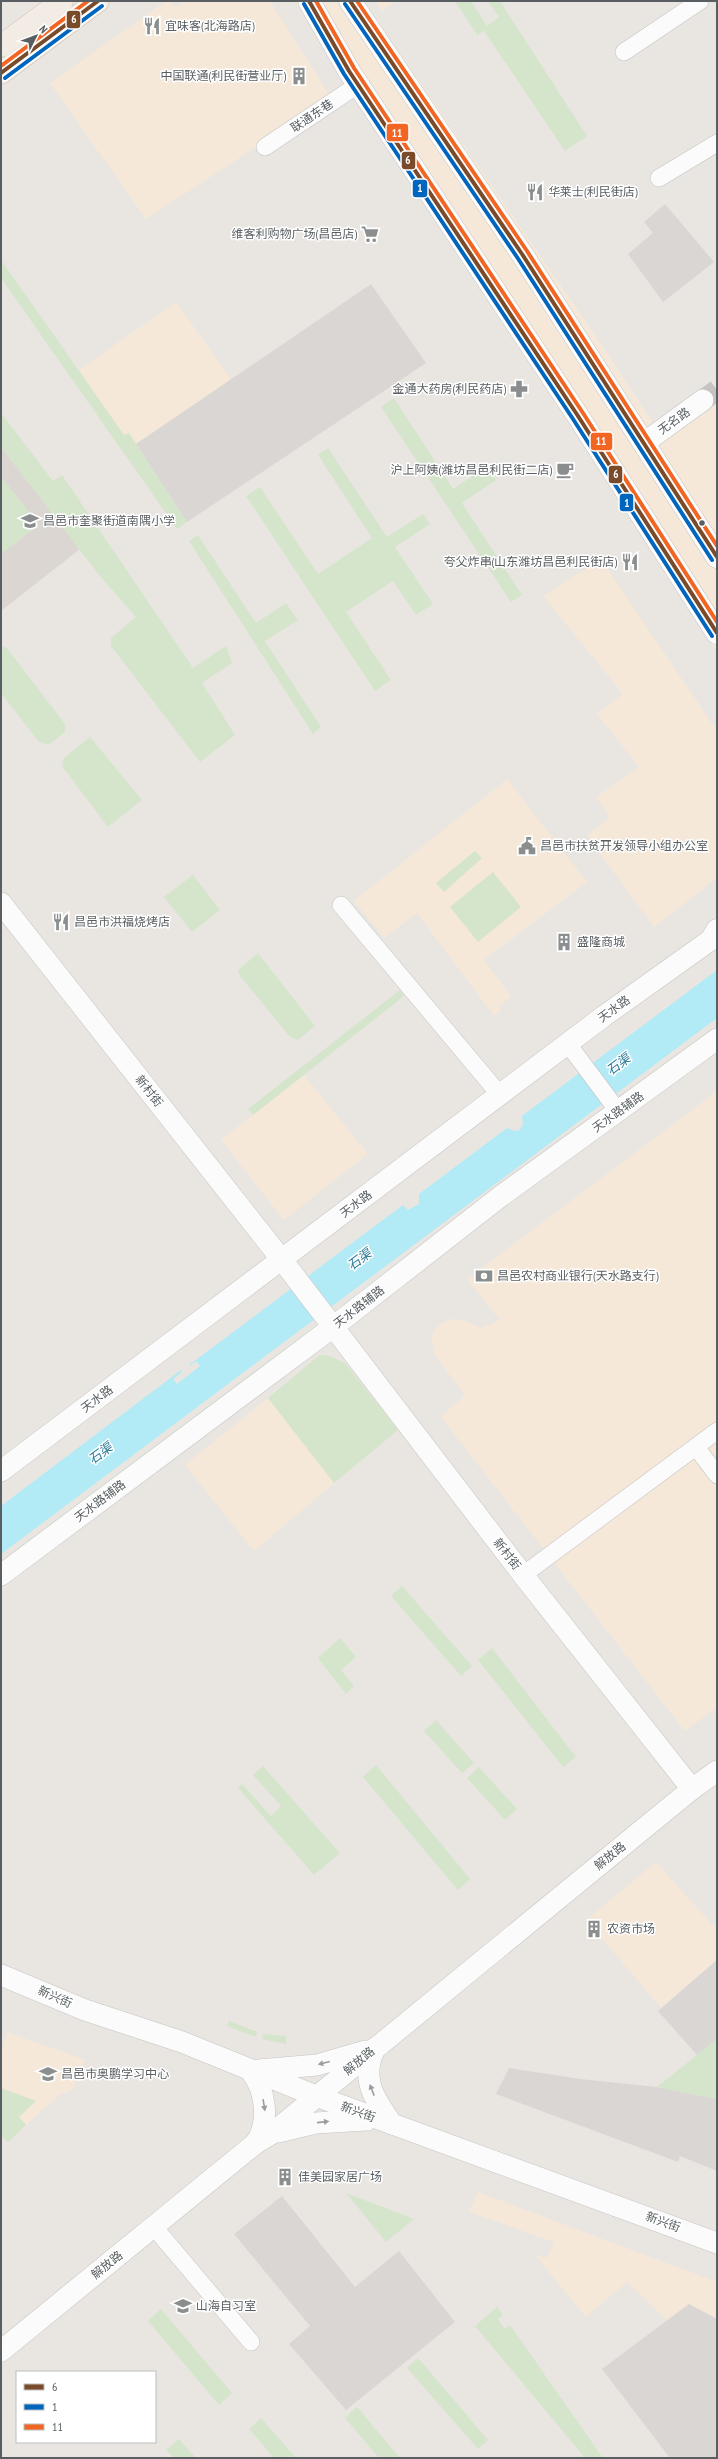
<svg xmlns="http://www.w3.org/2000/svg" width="718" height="2459" viewBox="0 0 718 2459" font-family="'PT Sans Narrow','Noto Sans SC',sans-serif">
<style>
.commercial{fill:#f5e8d9}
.industrial{fill:#dad6d3}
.education{fill:#dbd6d1}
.green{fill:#d5e5cb}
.water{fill:#b2eaf6}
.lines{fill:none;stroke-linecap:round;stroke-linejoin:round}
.tertiary-tunnel{stroke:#c5c4c2;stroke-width:21;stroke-dasharray:21 10;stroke-linecap:butt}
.minor-casing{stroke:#c4c4c3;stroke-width:18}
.tertiary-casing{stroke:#c4c4c3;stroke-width:22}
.secondary-casing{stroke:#c4c4c3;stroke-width:23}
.primary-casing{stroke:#d2c0ae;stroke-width:23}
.minor{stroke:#fcfbfb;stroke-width:17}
.tertiary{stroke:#fcfbfb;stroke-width:21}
.secondary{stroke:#fcfbfb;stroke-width:22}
.primary{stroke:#f2ece5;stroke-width:22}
.bus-1-casing{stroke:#fff;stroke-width:7}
.bus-2-casing{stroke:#fff;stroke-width:7}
.bus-3-casing{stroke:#fff;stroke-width:7}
.bus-1{stroke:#7a4b2a;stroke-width:4}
.bus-2{stroke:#0065bd;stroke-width:4}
.bus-3{stroke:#f26522;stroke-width:4}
.oneway{fill:#9a9d9f}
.bus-dot{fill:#585e61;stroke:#fff;stroke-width:1.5}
.labels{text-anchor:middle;stroke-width:3;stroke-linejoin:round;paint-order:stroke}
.poi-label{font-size:12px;fill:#585e61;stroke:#fff;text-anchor:start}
.street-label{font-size:12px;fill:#585e61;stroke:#fff}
.water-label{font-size:13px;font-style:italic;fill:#307c98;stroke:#fff}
.line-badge{stroke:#fff;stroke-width:1.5}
.badge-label{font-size:11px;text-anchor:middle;font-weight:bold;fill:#fff}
</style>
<rect width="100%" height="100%" fill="#e9e6e2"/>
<g class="commercial">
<polygon points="166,1 170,1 175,8 185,1 270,1 331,98 146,219 50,83"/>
<polygon points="295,1 364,1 586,322 665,441 717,404 717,651"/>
<polygon points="375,1 396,1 382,11"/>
<polygon points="176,302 232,380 136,444 124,436 79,370"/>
<polygon points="601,559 717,731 717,878 654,927 587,836 610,817 596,797 639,767 597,714 623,694 543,596"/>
<polygon points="507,779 587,882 484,960 511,996 499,1006 501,1010 494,1016 417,913 384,938 354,901"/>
<polygon points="304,1075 368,1154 284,1220 221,1140"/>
<polygon points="717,1091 717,1707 685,1731 441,1417 465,1395 434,1354 432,1340 434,1330 442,1323 452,1319 466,1321 481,1328 500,1320 467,1279"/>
<polygon points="268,1398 334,1483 254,1551 185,1465"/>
<polygon points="656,1862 717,1930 717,1960 661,2008 586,1920"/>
<polygon points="7,2032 85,2060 73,2090 59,2095 8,2142 1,2135 1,2050"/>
<polygon points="478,2192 717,2282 717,2319 689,2304 667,2320 627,2282 586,2317 535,2255 547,2258 554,2242 469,2212"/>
</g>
<g class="industrial">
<polygon points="665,204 714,262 663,302 628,254 653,233 644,222"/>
<polygon points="371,284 426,363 187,522 136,444"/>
<polygon points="717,1960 717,2039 697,2055 658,2011"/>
<polygon points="509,2068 580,2079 657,2087 717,2099 717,2171 680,2156 678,2162 496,2094"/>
<polygon points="282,2196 355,2287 399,2251 455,2322 346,2410 289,2344 310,2326 234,2234"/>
<polygon points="689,2304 717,2319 716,2458 670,2458 602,2369"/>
</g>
<polygon class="education" points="1,447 80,549 1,611"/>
<g class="green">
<polygon points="455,1 471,1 487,26 499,17 488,1 500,1 587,136 565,151 484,31 477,35"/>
<polygon points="1,260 124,435 129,433 187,522 177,529 1,278"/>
<polygon points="394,398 453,489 488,466 496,480 462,503 522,595 511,602 381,407"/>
<polygon points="1,413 53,481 62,475 193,668 226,646 232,663 202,683 235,735 200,762 111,646 111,638 136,617 99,575 1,447"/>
<polygon points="328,448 387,537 423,514 430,524 395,547 433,604 416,615 393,581 346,612 391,680 375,691 246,496 260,487 318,574 372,538 318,455"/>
<polygon points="1,476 39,525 1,554"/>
<polygon points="198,535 256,623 286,603 298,620 265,641 321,727 313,734 189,541"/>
<polygon points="1,646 6,647 65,724 65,732 48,745 39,742 1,693"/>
<polygon points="90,737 142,800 108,827 62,766 64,758"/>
<polygon points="475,851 482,858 444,892 436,883"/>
<polygon points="493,872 521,907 478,942 450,907"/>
<polygon points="193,875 220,910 192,932 164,897"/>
<polygon points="258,953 315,1026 298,1040 290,1037 240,976 238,970"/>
<polygon points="400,990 404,996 253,1115 248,1109"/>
<polygon points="320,1355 330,1356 345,1363 398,1430 334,1483 268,1398"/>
<polygon points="402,1586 472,1666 461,1676 391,1596"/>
<polygon points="340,1638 356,1657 341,1670 354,1686 346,1694 318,1658"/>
<polygon points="492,1648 576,1757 563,1767 478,1660"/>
<polygon points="436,1720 474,1763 462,1773 424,1731"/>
<polygon points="376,1765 470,1879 458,1890 363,1777"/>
<polygon points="263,1766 340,1853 314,1875 238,1788 242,1784 271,1816 281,1806 253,1775"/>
<polygon points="479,1767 517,1809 505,1820 467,1778"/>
<polygon points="229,2021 257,2032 256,2037 227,2026"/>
<polygon points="263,2034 286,2036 286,2044 262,2039"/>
<polygon points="717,2039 717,2099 657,2087"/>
<polygon points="1,2088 36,2101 19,2117 26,2125 8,2142 1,2135"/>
<polygon points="346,2193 414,2219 386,2242"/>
<polygon points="497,2307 503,2315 498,2319 505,2329 510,2325 603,2458 585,2458 475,2326"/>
<polygon points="161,2309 232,2393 219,2405 148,2321"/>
<polygon points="418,2358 488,2440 478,2449 407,2368"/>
<polygon points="357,2407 400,2458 379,2458 345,2418"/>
<polygon points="261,2418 296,2458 274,2458 249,2429"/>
<polygon points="179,2439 196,2458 174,2458 166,2450"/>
</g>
<polygon class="water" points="717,970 717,1018 1,1554 1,1506 181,1370 182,1372 173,1379 177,1384 200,1366 196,1361 190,1366 189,1365 403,1205 408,1210 419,1204 419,1194 507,1128 515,1131 520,1130 523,1124 522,1116"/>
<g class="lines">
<polyline class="tertiary-tunnel" points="703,400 717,390"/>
<g class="minor-casing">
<g id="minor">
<polyline points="624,52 700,1"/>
<polyline points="265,147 359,84"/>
<polyline points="659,178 717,143"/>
<polyline points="341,905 500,1095"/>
<polyline points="568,1044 612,1103"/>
<polyline points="696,1447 717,1475"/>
<polyline points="523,1575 717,1431"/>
<polyline points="154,2227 251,2342"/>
</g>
</g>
<g class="tertiary-casing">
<g id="tertiary">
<polyline points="644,443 703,400"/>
<polyline points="1,903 282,1260 523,1575 692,1789"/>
<polyline points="1,1471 604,1016 712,939"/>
<polyline points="1,1575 333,1327 501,1196 717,1039"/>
<polyline points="1,1975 85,2010 182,2042 316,2096 717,2243"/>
<path d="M375 2048C360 2079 374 2098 392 2124"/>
<path d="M250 2070C266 2090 270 2121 256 2143"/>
<polyline points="259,2070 317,2065 365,2051"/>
<polyline points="278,2132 316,2123 367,2120"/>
<polyline points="1,2351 256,2143 271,2134 692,1789 717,1771"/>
</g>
</g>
<g class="secondary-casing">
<g id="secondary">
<polyline points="309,1 349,71 578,416 717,633"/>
<polyline points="350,1 522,254 717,557"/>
<polyline points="712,939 717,930"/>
</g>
</g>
<g class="primary-casing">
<g id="primary">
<polyline points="1,46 62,1"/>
<polyline points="1,73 98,1"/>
</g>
</g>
<use href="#minor" class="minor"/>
<use href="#tertiary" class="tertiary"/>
<use href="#secondary" class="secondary"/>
<use href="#primary" class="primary"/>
<g class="bus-1-casing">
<g id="bus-1">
<polyline points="309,1 349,71 578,416 717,633"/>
<polyline points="350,1 522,254 717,557"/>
<polyline points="1,73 98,1"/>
</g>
</g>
<g class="bus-2-casing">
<g id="bus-2">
<polyline points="304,4 344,74 573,419 712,636"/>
<polyline points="345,4 517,257 712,560"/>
<polyline points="5,78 102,6"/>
</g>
</g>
<g class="bus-3-casing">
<g id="bus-3">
<polyline points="316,1 354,68 583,413 717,622"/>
<polyline points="357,1 527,251 717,546"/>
<polyline points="1,66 88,1"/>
</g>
</g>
<use href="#bus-1" class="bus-1"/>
<use href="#bus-2" class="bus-2"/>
<use href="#bus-3" class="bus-3"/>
</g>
<defs><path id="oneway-solid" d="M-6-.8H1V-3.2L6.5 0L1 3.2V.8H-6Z"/></defs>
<g class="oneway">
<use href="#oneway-solid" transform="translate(324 2063) rotate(166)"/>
<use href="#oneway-solid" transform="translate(372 2090) rotate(-111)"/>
<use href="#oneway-solid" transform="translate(264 2105) rotate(81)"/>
<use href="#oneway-solid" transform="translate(323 2122) rotate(-6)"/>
</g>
<defs>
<g id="restaurant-bare" transform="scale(1.38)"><path d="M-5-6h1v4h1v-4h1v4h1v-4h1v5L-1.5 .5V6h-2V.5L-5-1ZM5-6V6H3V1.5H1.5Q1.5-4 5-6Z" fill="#8b8e8e" stroke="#fff" stroke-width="2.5" paint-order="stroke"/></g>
<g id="building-bare" transform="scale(1.38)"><path d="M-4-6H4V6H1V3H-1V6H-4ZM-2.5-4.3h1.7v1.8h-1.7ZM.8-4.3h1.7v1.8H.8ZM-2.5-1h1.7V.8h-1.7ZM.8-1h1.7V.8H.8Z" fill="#8b8e8e" stroke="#fff" stroke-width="2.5" paint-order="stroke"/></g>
<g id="supermarket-bare" transform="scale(1.38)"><path d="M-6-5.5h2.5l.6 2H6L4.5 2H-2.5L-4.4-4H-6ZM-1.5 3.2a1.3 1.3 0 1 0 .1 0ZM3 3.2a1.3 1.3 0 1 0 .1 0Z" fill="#8b8e8e" stroke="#fff" stroke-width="2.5" paint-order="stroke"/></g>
<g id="pharmacy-bare" transform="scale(1.38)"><path d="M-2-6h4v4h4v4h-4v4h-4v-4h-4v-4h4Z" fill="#8b8e8e" stroke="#fff" stroke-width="2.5" paint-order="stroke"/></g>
<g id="cafe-bare" transform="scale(1.38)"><path d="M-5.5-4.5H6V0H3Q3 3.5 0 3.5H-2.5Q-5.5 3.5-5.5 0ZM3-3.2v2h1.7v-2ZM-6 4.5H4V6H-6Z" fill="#8b8e8e" stroke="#fff" stroke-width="2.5" paint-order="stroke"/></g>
<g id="school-bare" transform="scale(1.38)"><path d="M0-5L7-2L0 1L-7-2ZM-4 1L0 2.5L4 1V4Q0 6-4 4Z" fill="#8b8e8e" stroke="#fff" stroke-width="2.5" paint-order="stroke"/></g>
<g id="civic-bare" transform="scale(1.38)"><path d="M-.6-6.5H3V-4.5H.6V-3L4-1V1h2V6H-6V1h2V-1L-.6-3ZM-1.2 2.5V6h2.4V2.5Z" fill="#8b8e8e" stroke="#fff" stroke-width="2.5" paint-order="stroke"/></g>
<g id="bank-bare" transform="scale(1.38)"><path d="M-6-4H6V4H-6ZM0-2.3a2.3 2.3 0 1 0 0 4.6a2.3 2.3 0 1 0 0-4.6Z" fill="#8b8e8e" stroke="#fff" stroke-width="2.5" paint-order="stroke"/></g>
</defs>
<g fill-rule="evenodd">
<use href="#restaurant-bare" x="152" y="26"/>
<use href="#building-bare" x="299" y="76"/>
<use href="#restaurant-bare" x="535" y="192"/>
<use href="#supermarket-bare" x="370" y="234"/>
<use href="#pharmacy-bare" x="519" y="389"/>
<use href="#cafe-bare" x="565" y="470"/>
<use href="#school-bare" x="30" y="521"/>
<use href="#restaurant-bare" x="630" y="562"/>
<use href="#civic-bare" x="527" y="846"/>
<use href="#restaurant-bare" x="61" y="922"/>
<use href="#building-bare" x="564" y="942"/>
<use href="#bank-bare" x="484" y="1276"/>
<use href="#building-bare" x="594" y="1929"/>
<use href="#school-bare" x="48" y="2074"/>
<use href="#building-bare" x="285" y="2177"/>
<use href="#school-bare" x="183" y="2306"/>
</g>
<circle class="bus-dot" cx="702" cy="523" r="3.5"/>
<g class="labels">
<g class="poi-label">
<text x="165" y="30">宜味客(北海路店)</text>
<text x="286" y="80" text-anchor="end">中国联通(利民街营业厅)</text>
<text x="548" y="196">华莱士(利民街店)</text>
<text x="357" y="238" text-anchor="end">维客利购物广场(昌邑店)</text>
<text x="506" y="393" text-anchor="end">金通大药房(利民药店)</text>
<text x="552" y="474" text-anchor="end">沪上阿姨(潍坊昌邑利民街二店)</text>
<text x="43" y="525">昌邑市奎聚街道南隅小学</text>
<text x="617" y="566" text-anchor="end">夸父炸串(山东潍坊昌邑利民街店)</text>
<text x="540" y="850">昌邑市扶贫开发领导小组办公室</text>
<text x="74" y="926">昌邑市洪福烧烤店</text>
<text x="577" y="946">盛隆商城</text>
<text x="497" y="1280">昌邑农村商业银行(天水路支行)</text>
<text x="607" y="1933">农资市场</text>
<text x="61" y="2078">昌邑市奥鹏学习中心</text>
<text x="298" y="2181">佳美园家居广场</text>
<text x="196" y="2310">山海自习室</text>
</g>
<g class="street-label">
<text transform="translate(312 116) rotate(-34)" y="4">联通东巷</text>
<text transform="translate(674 421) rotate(-36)" y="4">无名路</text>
<text transform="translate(614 1009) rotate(-36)" y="4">天水路</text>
<text transform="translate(149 1091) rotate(52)" y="4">新村街</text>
<text transform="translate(618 1112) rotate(-36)" y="4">天水路辅路</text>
<text transform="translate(356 1204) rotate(-37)" y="4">天水路</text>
<text transform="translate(359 1307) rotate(-38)" y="4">天水路辅路</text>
<text transform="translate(97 1399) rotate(-37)" y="4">天水路</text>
<text transform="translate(100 1501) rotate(-37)" y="4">天水路辅路</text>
<text transform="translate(507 1554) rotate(52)" y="4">新村街</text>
<text transform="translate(610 1856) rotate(-39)" y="4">解放路</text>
<text transform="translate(55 1997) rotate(24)" y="4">新兴街</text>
<text transform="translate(359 2061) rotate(-40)" y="4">解放路</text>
<text transform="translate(358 2112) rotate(20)" y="4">新兴街</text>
<text transform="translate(663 2222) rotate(20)" y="4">新兴街</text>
<text transform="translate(107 2265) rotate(-39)" y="4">解放路</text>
</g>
<g class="water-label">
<text transform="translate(618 1064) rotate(-37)" y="5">石渠</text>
<text transform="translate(359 1259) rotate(-37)" y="5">石渠</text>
<text transform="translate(100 1453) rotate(-37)" y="5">石渠</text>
</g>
</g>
<g class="line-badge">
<rect x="66" y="10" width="15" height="19" rx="4" fill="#7a4b2a"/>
<rect x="386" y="123" width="23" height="19" rx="4" fill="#f26522"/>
<rect x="401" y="151" width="15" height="19" rx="4" fill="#7a4b2a"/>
<rect x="412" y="179" width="16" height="19" rx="4" fill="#0065bd"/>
<rect x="590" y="432" width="23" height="19" rx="4" fill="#f26522"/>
<rect x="608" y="465" width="15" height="19" rx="4" fill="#7a4b2a"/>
<rect x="619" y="493" width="15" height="19" rx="4" fill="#0065bd"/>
</g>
<g class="badge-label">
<text x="74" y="23">6</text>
<text x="397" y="137">11</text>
<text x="408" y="164">6</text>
<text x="420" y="192">1</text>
<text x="601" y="445">11</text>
<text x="616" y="478">6</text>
<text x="627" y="507">1</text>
</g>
<rect width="718" height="2459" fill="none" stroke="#585e61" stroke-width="4"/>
<rect x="16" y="2371" width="140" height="72" fill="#ffffff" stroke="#bcbfc0"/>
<rect x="24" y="2384" width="20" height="6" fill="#7a4b2a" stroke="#bcbfc0"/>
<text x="52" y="2391" font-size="12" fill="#585e61">6</text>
<rect x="24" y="2404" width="20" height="6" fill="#0065bd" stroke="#bcbfc0"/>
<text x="52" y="2411" font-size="12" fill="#585e61">1</text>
<rect x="24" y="2424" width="20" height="6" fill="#f26522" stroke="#bcbfc0"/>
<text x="52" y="2431" font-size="12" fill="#585e61">11</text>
<g transform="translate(36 36) rotate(48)" stroke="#ffffff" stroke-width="3" paint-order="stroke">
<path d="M0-3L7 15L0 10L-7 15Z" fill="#585e61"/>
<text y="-6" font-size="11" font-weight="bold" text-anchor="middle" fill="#585e61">N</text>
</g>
</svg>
